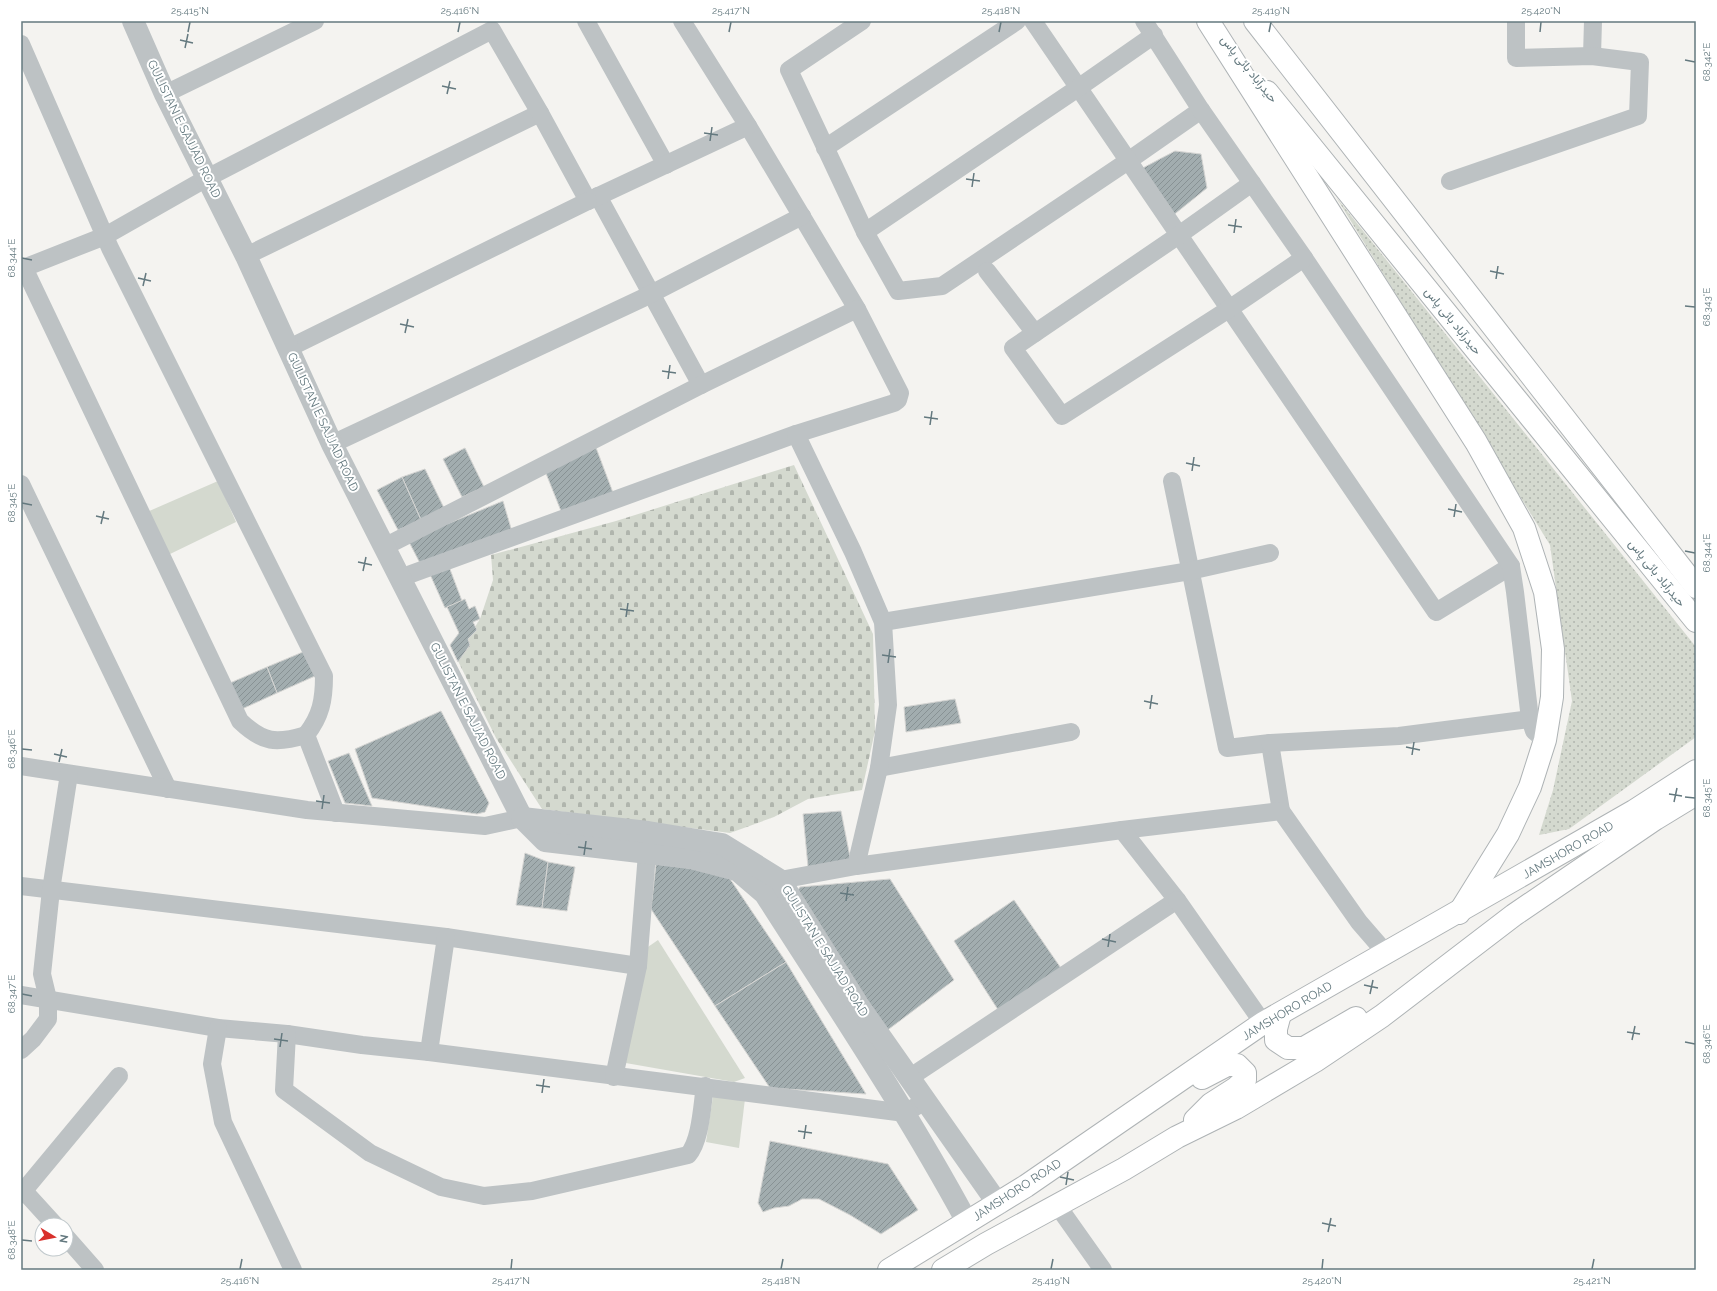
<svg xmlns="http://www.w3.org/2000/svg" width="1717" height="1291" viewBox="0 0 1717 1291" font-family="Raleway,Vazirmatn,sans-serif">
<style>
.grass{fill:url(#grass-dots)}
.cemetery{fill:url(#cemetery-stones)}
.park{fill:#d4d9cf}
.building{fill:url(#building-hatch);stroke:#d5d5d3}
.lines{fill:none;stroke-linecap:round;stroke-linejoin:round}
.trunk-casing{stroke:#aeb3b5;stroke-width:24}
.minor{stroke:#bdc2c4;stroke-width:18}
.tertiary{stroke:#bdc2c4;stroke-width:22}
.trunk{stroke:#fff;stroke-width:22}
.ticks{fill:none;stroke:#64797f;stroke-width:1.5}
.labels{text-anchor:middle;stroke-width:4;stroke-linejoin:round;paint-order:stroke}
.street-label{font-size:12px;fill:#64797f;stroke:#fff}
.neatline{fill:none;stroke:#64797f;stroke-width:1.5}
.ticks-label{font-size:10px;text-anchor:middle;fill:#64797f}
</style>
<defs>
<pattern id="grass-dots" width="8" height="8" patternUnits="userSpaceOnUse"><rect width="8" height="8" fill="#d4d9cf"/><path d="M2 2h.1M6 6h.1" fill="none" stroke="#b0b5ad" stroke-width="1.8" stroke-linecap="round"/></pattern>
<pattern id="cemetery-stones" width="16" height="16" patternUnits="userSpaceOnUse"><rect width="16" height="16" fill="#d4d9cf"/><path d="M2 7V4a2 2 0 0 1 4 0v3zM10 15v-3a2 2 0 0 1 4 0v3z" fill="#b0b5ad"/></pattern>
<pattern id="building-hatch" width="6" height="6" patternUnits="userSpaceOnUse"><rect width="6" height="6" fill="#a2adaf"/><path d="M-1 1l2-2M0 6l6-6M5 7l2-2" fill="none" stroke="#889294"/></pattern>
</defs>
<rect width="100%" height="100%" fill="#f4f3f0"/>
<polygon class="grass" points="1336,197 1696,647 1696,737 1569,829 1539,835 1553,790 1572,701 1550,545"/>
<polygon class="cemetery" points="794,465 873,634 875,731 862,790 808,799 774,817 730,833 542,809 496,738 456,657 480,619 493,580 491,555 616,521"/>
<g class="park">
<polygon points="218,481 236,522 168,555 147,512"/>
<polygon points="658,940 745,1078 734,1082 620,1062 645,949"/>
<polygon points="714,1090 745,1099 739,1148 706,1142"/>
</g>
<g class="building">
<polygon points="1175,151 1201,154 1207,188 1171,217 1139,170"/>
<polygon points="595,445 615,498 563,516 545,471"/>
<polygon points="465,448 484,487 462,497 443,459"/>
<polygon points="425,469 445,510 421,520 402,477"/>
<polygon points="402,477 421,520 398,530 377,490"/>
<polygon points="503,501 513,535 422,567 408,540"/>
<polygon points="448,564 462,601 445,608 429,572"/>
<polygon points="465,599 469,609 475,606 480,619 473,622 477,630 468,639 470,645 458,662 450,645 459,633 447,607"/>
<polygon points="303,652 315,676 277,693 267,667"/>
<polygon points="267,667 277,693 242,709 230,683"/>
<polygon points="955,699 961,723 906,732 904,707"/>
<polygon points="441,711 489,803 485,812 477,814 372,798 355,749"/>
<polygon points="349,753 372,806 345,803 328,761"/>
<polygon points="841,811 851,862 808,867 803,814"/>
<polygon points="525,853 548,862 542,908 516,905"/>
<polygon points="548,862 575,867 567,911 542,908"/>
<polygon points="656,864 726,873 786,962 715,1006 651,909"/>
<polygon points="890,879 954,980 885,1032 792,899 800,887"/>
<polygon points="1014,900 1065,974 1002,1016 954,941"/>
<polygon points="786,962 866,1094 770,1088 715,1006"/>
<polygon points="770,1141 888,1164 918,1210 881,1234 850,1215 819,1199 802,1199 789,1206 774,1208 763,1212 758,1203"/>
</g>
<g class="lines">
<g class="trunk-casing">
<g id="trunk">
<polyline points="1208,21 1476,442 1524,528 1545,592 1553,649 1552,697 1545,740 1530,787 1508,834 1459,913"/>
<polyline points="1255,21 1696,587"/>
<polyline points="1267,92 1696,621"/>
<polyline points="1280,1014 1276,1029 1276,1040 1288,1048 1304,1048 1356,1018"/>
<polyline points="1195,1120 1211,1104 1236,1088 1245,1080 1245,1073 1237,1065 1227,1065 1202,1078"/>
<polyline points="889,1270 1026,1186 1263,1023 1634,811 1696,771"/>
<polyline points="943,1270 986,1244 1124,1169 1177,1137 1236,1108 1315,1061 1382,1016 1514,915 1655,819 1696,794"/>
</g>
</g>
<g class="minor">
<polyline points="586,21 666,165"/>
<polyline points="862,21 789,70 865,232 898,291 942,286 1128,161 1201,110"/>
<polyline points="1033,21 1436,612 1511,566"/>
<polyline points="1144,21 1201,110 1304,258 1511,566 1515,592 1530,719 1534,731 1545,740"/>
<path d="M21 44 110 248 324 676C324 700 321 716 306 735"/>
<polyline points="1592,56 1593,21"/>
<polyline points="165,94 315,21"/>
<polyline points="748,126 857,309"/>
<polyline points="825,148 1017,21"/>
<polyline points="1450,181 1638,116 1640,62 1592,56 1516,58 1516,21"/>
<polyline points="598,196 701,385"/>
<polyline points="865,232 1078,88 1154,35"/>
<polyline points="246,256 540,113"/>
<polyline points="21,269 105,236 207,178 492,30 540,113 588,201 748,126 682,21"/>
<polyline points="987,271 1035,333 1013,348 1062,416 1229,309 1304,258"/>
<path d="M28 276 240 721C263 743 276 744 306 735L336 813"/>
<polyline points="1035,333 1179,235 1252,183"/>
<polyline points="289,348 588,201"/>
<polyline points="332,444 643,298 802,216"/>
<polyline points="1172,481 1227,748 1270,743 1281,811"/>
<polyline points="21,484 168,789"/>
<polyline points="384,547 701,385 857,309 900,393 898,400 894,403 796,434 400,578"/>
<polyline points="883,622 1190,571 1270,553"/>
<polyline points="1270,743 1399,736 1530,719"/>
<polyline points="21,766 307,810 485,826 522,818"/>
<polyline points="879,768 1071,732"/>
<polyline points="1122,830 1281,811 1359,922 1385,952"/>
<polyline points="856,866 1122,830 1177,900 909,1078"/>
<polyline points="780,880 856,866 879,768 888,705 883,622 853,552 796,434"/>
<polyline points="21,886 446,937 638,966"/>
<polyline points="1177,900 1263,1023"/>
<polyline points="21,995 218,1028 287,1034 362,1045 429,1052 905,1113 925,1101"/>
<polyline points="218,1028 212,1064 223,1122 293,1270"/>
<path d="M287 1034 284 1090 370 1153 441 1187 484 1196 532 1191 688 1155C701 1140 702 1105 705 1086"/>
<polyline points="21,1050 33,1039 48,1019 48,999 42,974 51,890 69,774"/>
<polyline points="429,1052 446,937"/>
<polyline points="614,1077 638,966 648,841"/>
<polyline points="24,1191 55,1225"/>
<polyline points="21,1194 119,1076"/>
<polyline points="1057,1205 1103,1270"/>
<polyline points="66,1237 95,1270"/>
</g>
<g class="tertiary">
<path d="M133 21 165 94 246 256 332 444 522 818 545 841 691 858 737 870 765 894C834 1002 906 1109 967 1222"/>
<polyline points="522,818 648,832 722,844 780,880 859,1006 998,1204"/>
</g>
<use href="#trunk" class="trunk"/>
</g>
<path class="ticks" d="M188 32 190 22M458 32 460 22M729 32 731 22M999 32 1001 22M1269 32 1271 22M1540 32 1541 22M180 40 193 43M185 48 188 34M1685 60 1695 62M442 86 456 89M447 94 450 81M704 133 718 135M710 141 712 127M966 179 980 181M972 187 974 173M1228 225 1242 227M1234 233 1236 219M22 258 32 260M1490 271 1504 274M138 278 151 281M1496 279 1498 266M143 286 146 273M1685 306 1695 307M400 324 414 327M405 333 408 319M662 371 676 373M668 379 670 365M924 417 938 419M930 425 932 411M1186 463 1200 466M1192 471 1194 457M22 503 32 505M1448 509 1462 512M96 516 109 519M1454 517 1456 504M101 524 104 511M1685 551 1695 553M358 562 372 565M363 571 366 557M620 609 634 611M626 617 628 603M882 655 896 657M888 663 890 649M1144 701 1158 704M1150 709 1152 695M1406 747 1420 750M22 749 32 750M54 754 67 757M1412 755 1414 742M59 762 62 749M1669 794 1682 796M1685 797 1695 798M316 801 330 803M1674 802 1677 788M322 809 324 795M578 847 592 849M584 855 586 841M840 893 854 895M846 901 848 887M1102 939 1116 942M1108 947 1110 934M1364 985 1378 988M22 994 32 996M1370 994 1373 980M1627 1032 1640 1034M274 1039 288 1041M1632 1040 1635 1026M1685 1042 1695 1044M280 1047 282 1033M536 1085 550 1087M542 1093 544 1079M798 1131 812 1133M804 1139 806 1125M1060 1177 1074 1180M1066 1185 1068 1172M1322 1223 1336 1226M1328 1232 1331 1218M22 1240 32 1241M240 1269 242 1259M511 1269 512 1259M781 1269 783 1259M1051 1269 1053 1259M1322 1269 1323 1259M1592 1269 1594 1259"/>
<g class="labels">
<g class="street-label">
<text transform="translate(1249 69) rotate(51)" y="4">حیدرآباد بائی پاس</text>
<text transform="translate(184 129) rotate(64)" y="4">GULISTAN E SAJJAD ROAD</text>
<text transform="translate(1453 321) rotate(51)" y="4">حیدرآباد بائی پاس</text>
<text transform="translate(323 422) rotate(65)" y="4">GULISTAN E SAJJAD ROAD</text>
<text transform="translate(1657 573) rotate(51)" y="4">حیدرآباد بائی پاس</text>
<text transform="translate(468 711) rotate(63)" y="4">GULISTAN E SAJJAD ROAD</text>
<text transform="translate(1568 850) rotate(-30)" y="4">JAMSHORO ROAD</text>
<text transform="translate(825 951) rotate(58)" y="4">GULISTAN E SAJJAD ROAD</text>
<text transform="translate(1287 1011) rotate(-31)" y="4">JAMSHORO ROAD</text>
<text transform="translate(1017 1190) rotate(-33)" y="4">JAMSHORO ROAD</text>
</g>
</g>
<rect width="1717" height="1291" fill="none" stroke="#ffffff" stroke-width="44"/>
<g transform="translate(54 1237) rotate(100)"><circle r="19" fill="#ffffff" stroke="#c1c9cc"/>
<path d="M0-3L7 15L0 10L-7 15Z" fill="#d8302b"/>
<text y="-6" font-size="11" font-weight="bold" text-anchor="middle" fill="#64797f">N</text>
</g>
<rect x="22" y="22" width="1673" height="1247" class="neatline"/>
<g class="ticks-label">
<text x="190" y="14">25.415°N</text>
<text x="460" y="14">25.416°N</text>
<text x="731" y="14">25.417°N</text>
<text x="1001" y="14">25.418°N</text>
<text x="1271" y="14">25.419°N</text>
<text x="1541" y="14">25.420°N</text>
<text transform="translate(1706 62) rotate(-90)" y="4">68.342°E</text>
<text transform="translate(11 258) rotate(-90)" y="4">68.344°E</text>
<text transform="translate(1706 307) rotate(-90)" y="4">68.343°E</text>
<text transform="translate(11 503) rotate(-90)" y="4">68.345°E</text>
<text transform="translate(1706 553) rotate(-90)" y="4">68.344°E</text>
<text transform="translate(11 749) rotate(-90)" y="4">68.346°E</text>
<text transform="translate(1706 798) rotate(-90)" y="4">68.345°E</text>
<text transform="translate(11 994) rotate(-90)" y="4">68.347°E</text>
<text transform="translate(1706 1044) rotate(-90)" y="4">68.346°E</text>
<text transform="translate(11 1240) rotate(-90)" y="4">68.348°E</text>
<text x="240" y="1284">25.416°N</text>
<text x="511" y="1284">25.417°N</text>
<text x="781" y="1284">25.418°N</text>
<text x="1051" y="1284">25.419°N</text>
<text x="1322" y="1284">25.420°N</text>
<text x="1592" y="1284">25.421°N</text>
</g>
</svg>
